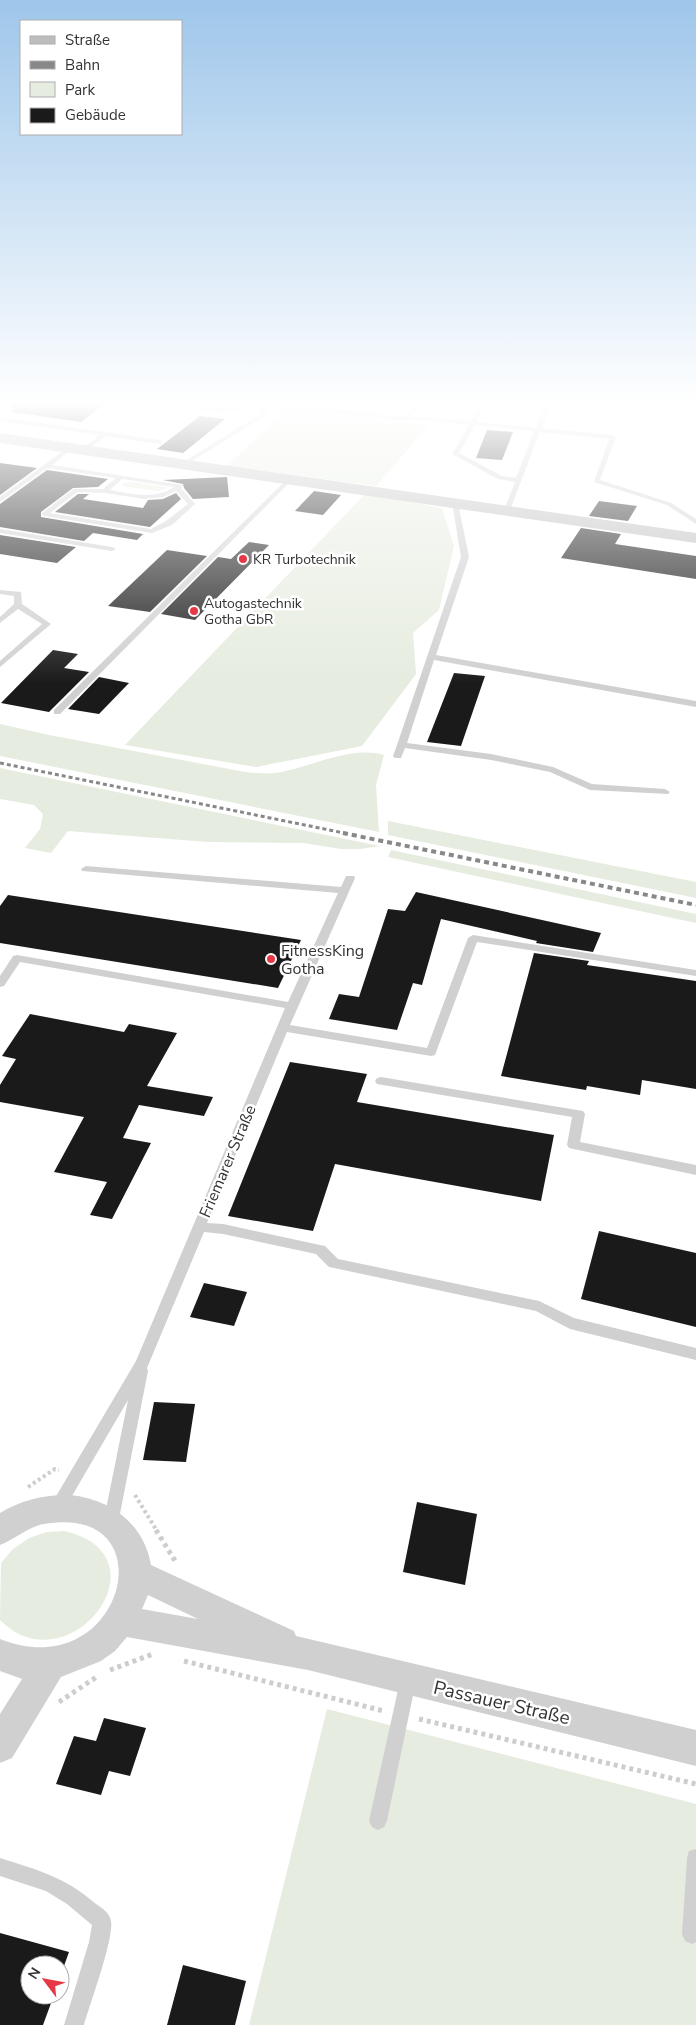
<svg xmlns="http://www.w3.org/2000/svg" width="696" height="2025" viewBox="0 0 696 2025" font-family="'Nunito Sans',sans-serif">
<style>
.green{fill:#e6ecdf}
.building{fill:#1a1a1a}
.lines{fill:none;stroke-linecap:round;stroke-linejoin:round}
.path-far2{stroke:#cdcdcd;stroke-width:2;stroke-dasharray:1 1;stroke-linecap:butt}
.path-far1{stroke:#cdcdcd;stroke-width:4;stroke-dasharray:3 3;stroke-linecap:butt}
.path{stroke:#cdcdcd;stroke-width:5;stroke-dasharray:4 4;stroke-linecap:butt}
.lane{fill:#d0d0d0;fill-rule:evenodd}
.street{fill:#d0d0d0;fill-rule:evenodd}
.secondary{fill:#bdbdbd;fill-rule:evenodd}
.rail-far1{stroke:#888;stroke-width:3;stroke-dasharray:4 3;stroke-linecap:butt}
.rail{stroke:#888;stroke-width:4;stroke-dasharray:5 4;stroke-linecap:butt}
.poi-dot{fill:#e63946;stroke:#fff;stroke-width:2}
.labels{text-anchor:middle;stroke-width:5;stroke-linejoin:round;paint-order:stroke}
.far-poi-label{font-size:14px;fill:#333;stroke:#fff;text-anchor:start}
.poi-label{font-size:16px;fill:#333;stroke:#fff;text-anchor:start}
.street-label{font-size:16px;fill:#333;stroke:#fff}
.near-street-label{font-size:19px;fill:#333;stroke:#fff}
</style>
<rect width="100%" height="100%" fill="#fff"/>
<g class="green">
<polygon points="286,410 429,425 376,486 227,466"/>
<polygon points="131,482 166,487 168,488 158,491 121,486 124,483"/>
<polygon points="365,494 442,508 454,546 439,610 413,633 416,674 362,746 256,767 125,745"/>
<path d="M0 724 49 735 245 772C255 773 265 774 276 773 310 768 349 745 384 755L376 785 379 832 0 756Z"/>
<polygon points="0,768 380,846 360,849 341,849 304,843 208,842 68,831 51,853 25,848 40,829 43,814 34,805 0,799"/>
<polygon points="388,821 696,882 696,898 388,835"/>
<polygon points="391,850 696,914 696,923 388,857"/>
<path d="M65 1531C171 1557 68 1689 0 1620L1 1563 13 1549 29 1538 47 1532Z"/>
<polygon points="327,1709 696,1804 696,2025 249,2025"/>
</g>
<g class="building">
<polygon points="13,401 80,401 105,404 81,422 12,412"/>
<polygon points="200,416 225,419 183,453 157,449"/>
<polygon points="487,430 513,432 502,460 476,458"/>
<polygon points="0,463 37,468 0,495"/>
<polygon points="47,470 108,479 98,487 73,488 41,512 41,517 143,534 137,540 93,533 84,541 0,527 0,504"/>
<polygon points="227,477 229,497 193,499 184,488 183,484 163,480"/>
<polygon points="314,491 341,495 323,515 295,511"/>
<polygon points="176,493 181,499 150,527 55,512 78,494 89,494 83,499 143,508 148,500 163,499"/>
<polygon points="599,501 637,506 628,521 589,516"/>
<polygon points="581,528 621,534 615,544 696,556 696,579 561,558"/>
<polygon points="0,535 76,547 57,563 0,554"/>
<polygon points="249,542 269,545 195,620 161,614 218,557 231,559"/>
<polygon points="167,550 207,556 150,612 108,606"/>
<polygon points="53,650 78,654 64,668 89,672 49,712 1,703"/>
<polygon points="454,673 485,676 461,746 427,742"/>
<polygon points="99,677 129,683 99,714 68,709"/>
<polygon points="416,892 601,933 593,952 536,943 537,941 441,919 422,985 413,983 397,1030 329,1019 339,994 359,997 388,909 405,911"/>
<polygon points="8,895 301,940 278,988 0,943 0,906"/>
<polygon points="534,953 589,961 587,965 696,981 696,1089 642,1080 640,1095 587,1086 586,1090 501,1076"/>
<polygon points="30,1014 124,1032 129,1024 177,1033 147,1086 213,1097 204,1116 139,1105 123,1138 151,1143 112,1219 90,1215 107,1182 54,1172 84,1117 0,1102 0,1085 16,1059 2,1056"/>
<polygon points="290,1062 367,1074 357,1102 554,1135 541,1201 335,1164 313,1231 228,1216"/>
<polygon points="599,1231 696,1253 696,1327 581,1299"/>
<polygon points="204,1283 247,1292 234,1326 190,1317"/>
<polygon points="154,1402 195,1404 186,1462 143,1460"/>
<polygon points="417,1502 477,1514 465,1585 403,1572"/>
<polygon points="104,1718 146,1728 130,1776 109,1771 101,1795 56,1784 74,1736 96,1741"/>
<polygon points="0,1933 69,1952 60,1977 60,1965 30,1965 30,1995 54,1995 43,2025 0,2025"/>
<polygon points="183,1965 246,1981 235,2025 167,2025"/>
</g>
<g class="lines">
<g class="path-far2">
<polyline points="96,419 122,401"/>
<polyline points="144,426 153,419"/>
</g>
<g class="path-far1">
<polyline points="28,1487 55,1469 59,1470"/>
<polyline points="135,1495 157,1531"/>
</g>
<g class="path">
<polyline points="156,1530 177,1564"/>
<polyline points="184,1661 384,1711"/>
<polyline points="110,1670 153,1654"/>
<polyline points="59,1702 98,1676"/>
<polyline points="419,1719 696,1784"/>
</g>
<g class="lane">
<polygon points="0,401 4,401 0,404"/>
<path d="M143 401H160L215 408 265 405 306 406 404 417 421 401H428L412 416 471 421 480 401H486L477 422 536 428 546 401H552L542 428 613 435 616 437 600 480 671 503 696 519V524L667 505 594 482 609 439 540 432 510 510 507 512 504 510 515 482 498 479 452 454 469 425 409 419 405 421 306 410 268 409 265 416 184 466 182 465V463L260 414 261 409 215 412ZM475 425 534 431 516 478 502 476 459 453Z"/>
<polygon points="0,417 160,440 163,442 160,444 106,436 84,452 81,450 82,449 100,435 0,421"/>
<path d="M70 446 72 447V449L52 465 182 485 183 486 181 488 195 504 172 525 152 533 44 516 42 515V513L74 489H103L116 478 47 468 0 502V497ZM122 479 174 487C155 500 131 494 110 490ZM176 491 188 504 166 521 151 529 50 513 77 492 105 493 144 499 163 497Z"/>
<polygon points="288,478 293,479 60,714 54,714 54,710"/>
<polygon points="455,501 458,503 469,557 436,655 696,701 696,707 434,660 407,743 491,754 553,767 592,784 665,789 670,792 668,794 590,790 550,772 491,760 405,748 401,758 395,758 393,756 397,745 461,557 452,503"/>
<polygon points="0,529 112,547 116,549 112,551 0,533"/>
<polygon points="0,590 21,592 22,604 51,624 0,667 0,661 42,624 18,609 0,623 0,617 14,604 14,596 0,594"/>
<polygon points="86,866 341,887 346,876 354,876 355,878 290,1025 427,1048 468,938 473,935 696,970 696,976 477,942 435,1055 431,1056 287,1032 207,1223 223,1224 320,1245 325,1246 338,1259 539,1301 574,1318 696,1348 696,1360 570,1329 536,1311 334,1268 329,1267 316,1254 223,1234 204,1232 147,1368 148,1371 117,1529 111,1531 105,1529 103,1524 128,1400 62,1513 57,1515 52,1513 49,1508 52,1503 136,1361 285,1008 20,962 4,986 0,987 0,976 13,956 17,955 288,1002 338,893 82,871 81,869"/>
<polygon points="381,1077 583,1111 585,1114 580,1142 696,1165 696,1175 569,1148 567,1145 572,1117 377,1084 375,1081 377,1078"/>
<polygon points="408,1673 414,1675 416,1681 387,1821 384,1827 378,1830 372,1827 369,1821 400,1681 402,1675"/>
<polygon points="696,1849 696,1942 692,1944 685,1941 682,1934 687,1858 689,1851"/>
<path d="M0 1858C38 1870 65 1877 96 1904 102 1908 110 1913 111 1921 114 1939 90 2004 84 2025H64L89 1942 92 1925 67 1904 46 1891 0 1876Z"/>
</g>
<path class="street" d="M70 1495C111 1499 144 1524 151 1565L294 1631 296 1636 696 1730V1766L308 1670 127 1637 115 1651 101 1661 61 1677 12 1758 0 1763V1714L22 1679 0 1671V1639C124 1688 170 1502 44 1524 27 1527 16 1539 0 1545V1513C21 1500 46 1494 70 1495ZM148 1595 198 1619 142 1609Z"/>
<polygon class="secondary" points="0,433 696,533 696,543 0,443"/>
<polyline class="rail-far1" points="0,763 349,834"/>
<polyline class="rail" points="343,833 696,905"/>
</g>
<linearGradient id="sky" x2="0" y2="1"><stop stop-color="#9ec6ea"/><stop offset="0.59" stop-color="#fff"/><stop offset="1" stop-color="#fff" stop-opacity="0"/></linearGradient>
<rect width="696" height="684" fill="url(#sky)"/>
<g class="poi-dot">
<circle cx="243" cy="559" r="5"/>
<circle cx="194" cy="611" r="5"/>
<circle cx="271" cy="959" r="5"/>
</g>
<g class="labels">
<g class="far-poi-label">
<text x="253" y="564">KR Turbotechnik</text>
<text x="204" y="608">Autogastechnik<tspan x="204" dy="16">Gotha GbR</tspan></text>
</g>
<g class="poi-label">
<text x="281" y="956">FitnessKing<tspan x="281" dy="18">Gotha</tspan></text>
</g>
<g class="street-label">
<text transform="translate(227 1161) rotate(-67)" y="6">Friemarer Straße</text>
</g>
<g class="near-street-label">
<text transform="translate(502 1702) rotate(13)" y="7">Passauer Straße</text>
</g>
</g>
<rect x="20" y="20" width="162" height="115" fill="#ffffff" stroke="#adadad"/>
<rect x="30" y="36" width="25" height="8" fill="#bdbdbd" stroke="#adadad"/>
<text x="65" y="45" font-size="15" fill="#333333">Straße</text>
<rect x="30" y="61" width="25" height="8" fill="#888888" stroke="#adadad"/>
<text x="65" y="70" font-size="15" fill="#333333">Bahn</text>
<rect x="30" y="82" width="25" height="15" fill="#e6ecdf" stroke="#adadad"/>
<text x="65" y="95" font-size="15" fill="#333333">Park</text>
<rect x="30" y="108" width="25" height="15" fill="#1a1a1a" stroke="#adadad"/>
<text x="65" y="120" font-size="15" fill="#333333">Gebäude</text>
<g transform="translate(45 1980) rotate(302)"><circle r="24" fill="#ffffff" stroke="#adadad"/>
<path d="M0-4L9 19L0 12L-9 19Z" fill="#e63946"/>
<text y="-8" font-size="14" font-weight="bold" text-anchor="middle" fill="#333333">N</text>
</g>
</svg>
